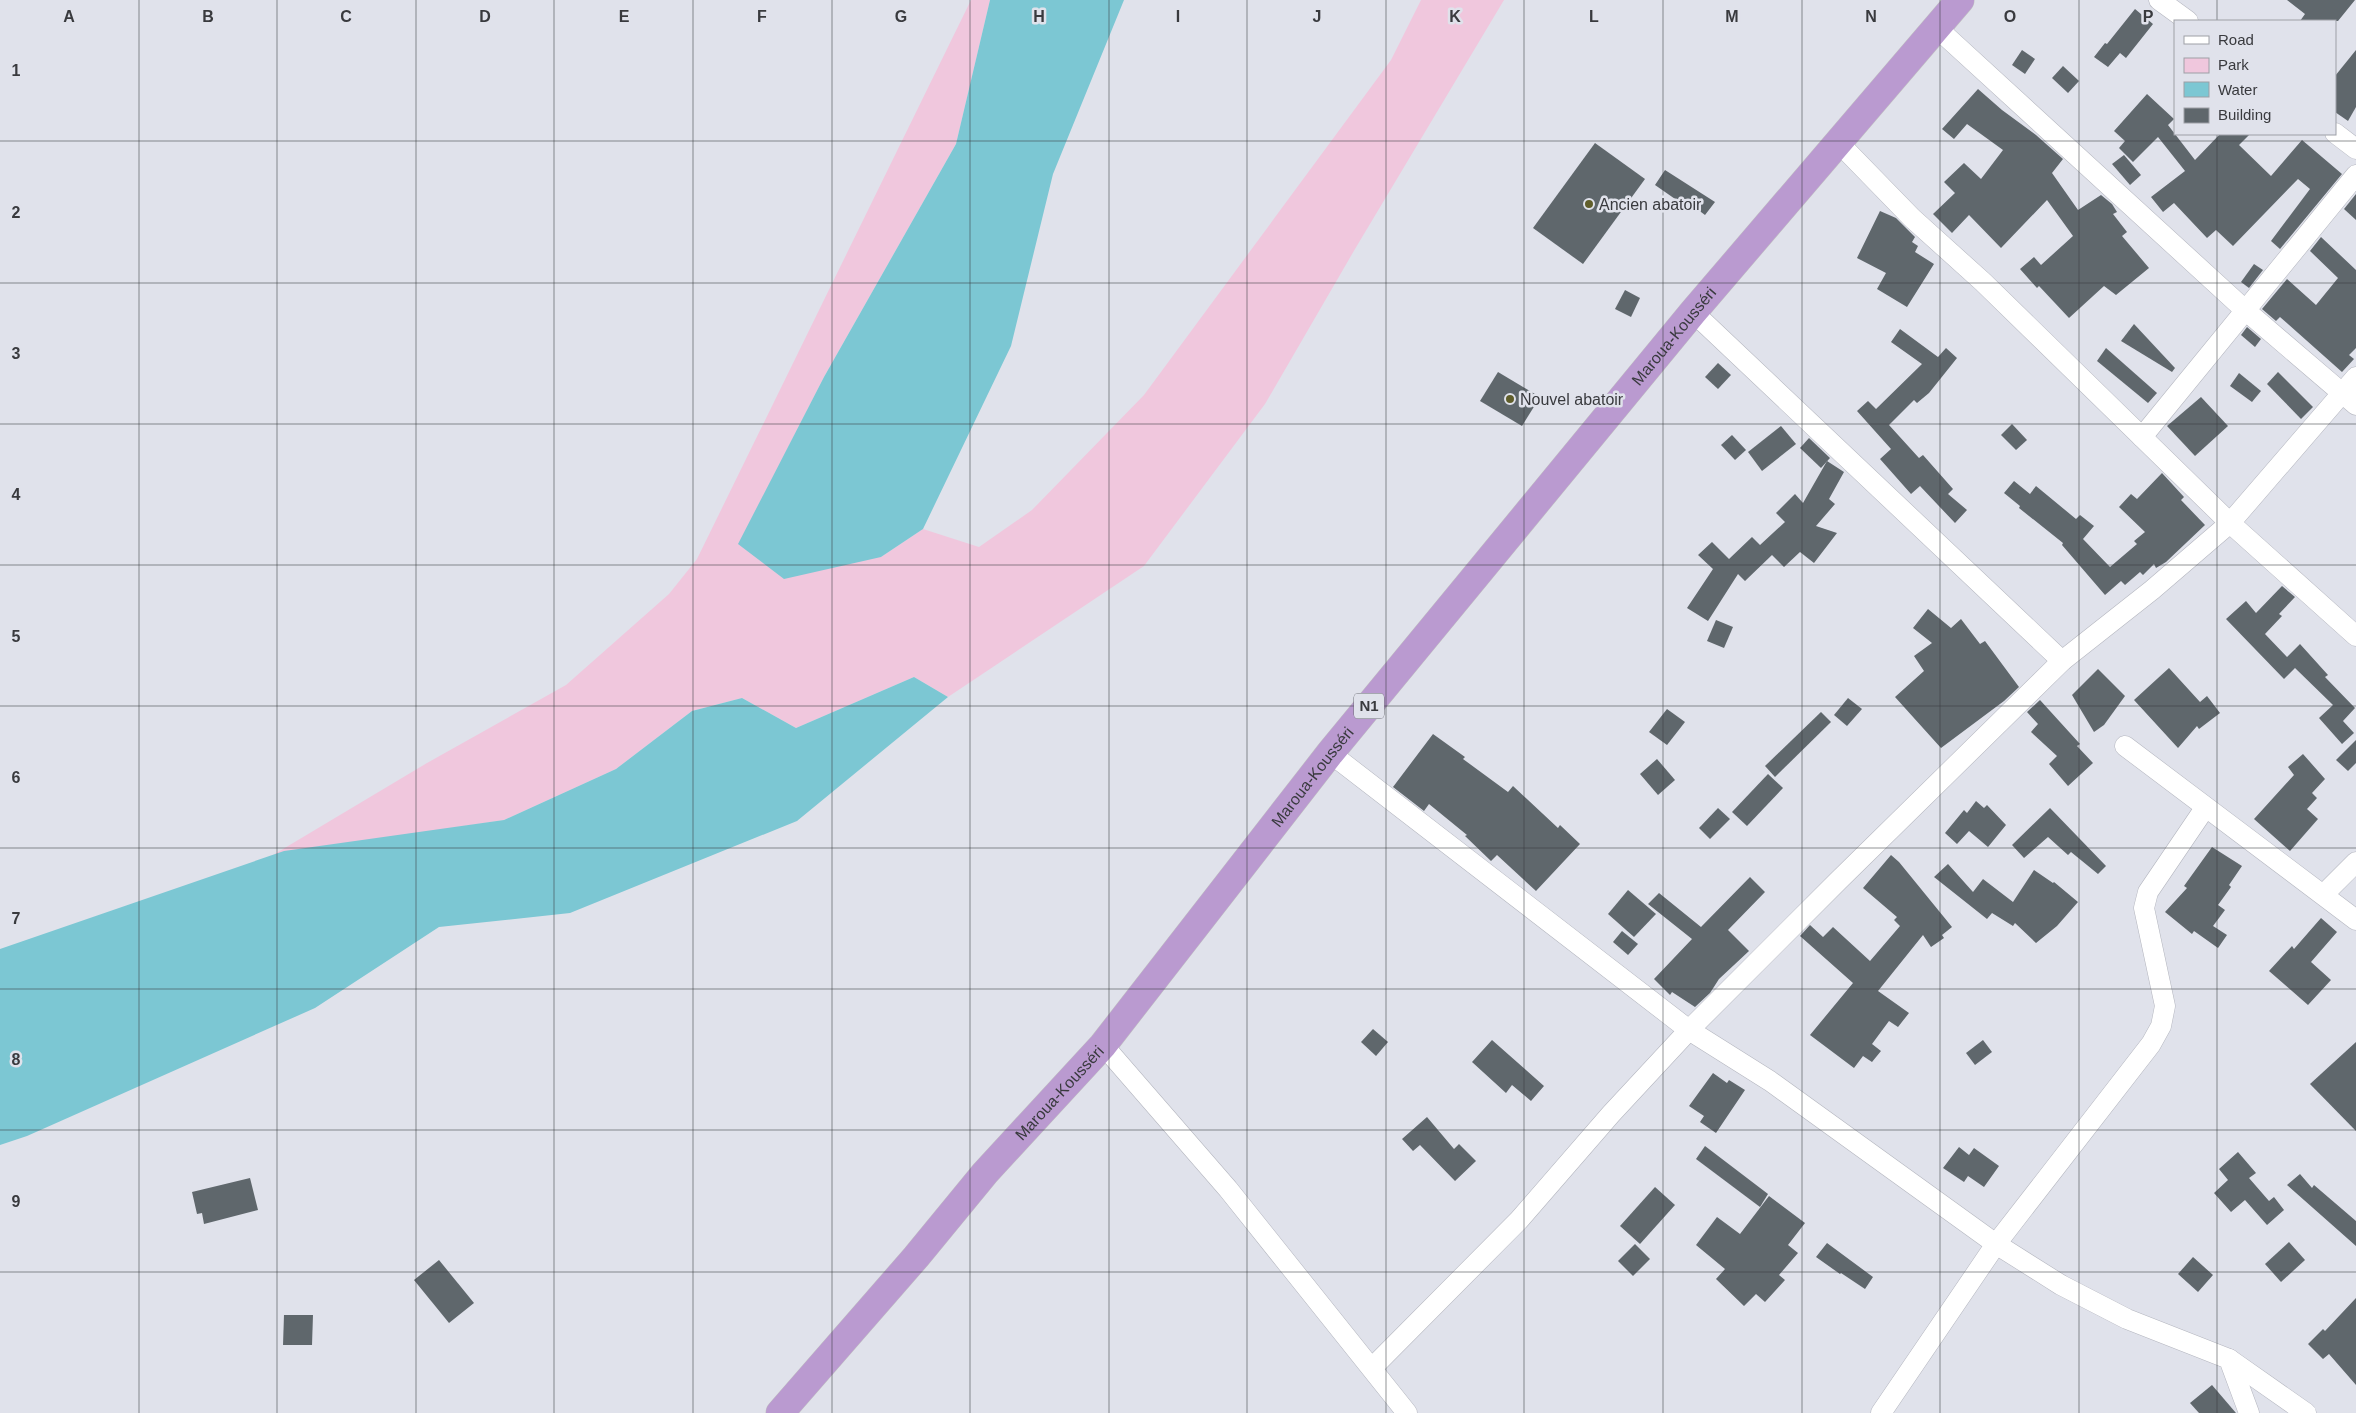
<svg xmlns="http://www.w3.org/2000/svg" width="2356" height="1413" viewBox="0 0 2356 1413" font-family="Helvetica,sans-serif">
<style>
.green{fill:#f0c7dd}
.water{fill:#7cc7d3}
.building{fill:#5f676c}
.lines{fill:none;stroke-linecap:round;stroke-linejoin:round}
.minor-casing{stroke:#b4b6bf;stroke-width:21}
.trunk-casing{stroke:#c0c0c1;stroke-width:29}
.minor{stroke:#fff;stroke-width:20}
.trunk{stroke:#ba9ad0;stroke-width:28}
.grid{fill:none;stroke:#393a3e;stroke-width:1;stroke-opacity:0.55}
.poi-dot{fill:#605e2b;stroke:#e0e2eb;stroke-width:2}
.labels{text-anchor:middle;stroke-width:5;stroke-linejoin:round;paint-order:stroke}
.shield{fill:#e0e2eb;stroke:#6b6c72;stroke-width:1}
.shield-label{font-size:15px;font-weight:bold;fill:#393a3e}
.poi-label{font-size:16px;fill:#393a3e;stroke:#e0e2eb;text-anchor:start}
.street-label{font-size:16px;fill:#393a3e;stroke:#e0e2eb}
.grid-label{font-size:16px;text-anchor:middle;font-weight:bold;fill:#393a3e;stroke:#e0e2eb;stroke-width:5;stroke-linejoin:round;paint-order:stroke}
</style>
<rect width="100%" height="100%" fill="#e0e2eb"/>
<polygon class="green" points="971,0 990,0 956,144 824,377 739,544 881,557 923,529 979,547 1032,510 1144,395 1391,60 1421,0 1504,0 1355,249 1265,404 1144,566 948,697 914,677 796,728 742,698 692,711 616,769 504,820 273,855 427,763 566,685 669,594 697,559"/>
<g class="water">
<polygon points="990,0 1124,0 1053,174 1011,346 923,529 881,557 784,579 738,544 824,377 956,144"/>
<polygon points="914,677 948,697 797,821 570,913 439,927 315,1008 27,1136 0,1145 0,949 284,851 504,820 616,769 692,711 742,698 796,728"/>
</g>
<g class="building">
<polygon points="2287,0 2355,0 2338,21 2300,21 2305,14"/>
<polygon points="2135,9 2153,24 2126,58 2120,53 2108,67 2094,57 2105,43 2107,44"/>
<polygon points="2022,50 2035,59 2025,74 2012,65"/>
<polygon points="2356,50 2356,107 2348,121 2335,112 2335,76"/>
<polygon points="2063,66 2079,81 2068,93 2052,78"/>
<polygon points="1978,89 2002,110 2036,135 2063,159 2052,173 2078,210 2101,195 2112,204 2117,212 2113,214 2127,232 2122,236 2149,268 2116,295 2104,286 2069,318 2039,286 2037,288 2020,269 2034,257 2041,265 2073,236 2047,200 2001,248 1969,215 1952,233 1933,214 1955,193 1944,182 1964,163 1981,179 2003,150 1967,124 1954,139 1942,129"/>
<polygon points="2147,94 2174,119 2168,125 2195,160 2220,134 2250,134 2239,145 2271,176 2302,140 2342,174 2280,249 2271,241 2310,189 2298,179 2233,246 2216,230 2207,238 2174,203 2163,212 2151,197 2185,171 2158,137 2133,162 2119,148 2125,141 2114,131"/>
<polygon points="1595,143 1645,179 1583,264 1533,228"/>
<polygon points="2124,155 2141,175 2130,185 2112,164"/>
<polygon points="1665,170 1715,202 1705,215 1681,197 1678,201 1655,185"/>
<polygon points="2356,194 2356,220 2344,209"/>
<polygon points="1880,211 1896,218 1915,237 1912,242 1918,246 1915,252 1934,264 1907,307 1877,289 1886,273 1857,258"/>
<polygon points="2321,237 2356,270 2356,348 2349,355 2354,359 2342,372 2280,317 2276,321 2262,309 2287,279 2316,305 2338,278 2310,251"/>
<polygon points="2254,264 2263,270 2249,288 2241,282"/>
<polygon points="1625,290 1640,298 1631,317 1615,309"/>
<polygon points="2134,324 2175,368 2172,372 2121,341"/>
<polygon points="2247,327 2261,339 2255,347 2241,335"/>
<polygon points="1900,329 1938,357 1946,348 1957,358 1929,393 1917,403 1914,400 1889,425 1919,458 1923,455 1953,489 1948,494 1967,510 1955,523 1920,486 1911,494 1880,459 1891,449 1857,411 1868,401 1876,409 1922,364 1891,342"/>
<polygon points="2106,348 2157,393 2148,403 2097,361"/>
<polygon points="1718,363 1731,375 1718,389 1705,377"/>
<polygon points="1498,372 1540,397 1522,426 1480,401"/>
<polygon points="2278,372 2313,407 2301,419 2267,384"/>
<polygon points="2239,373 2261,391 2252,402 2230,386"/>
<polygon points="2201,397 2228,426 2195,456 2167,426"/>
<polygon points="2012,424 2027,440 2016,450 2001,435"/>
<polygon points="1781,426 1796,444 1762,471 1748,452"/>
<polygon points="1732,435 1746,450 1735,460 1721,445"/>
<polygon points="1809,438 1830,458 1821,468 1800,448"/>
<polygon points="1827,461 1844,472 1829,499 1835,504 1816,526 1837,533 1814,563 1800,552 1784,567 1772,555 1745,581 1738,574 1708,621 1687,608 1713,569 1698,555 1712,542 1729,559 1752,537 1760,545 1785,522 1776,513 1795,494 1803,503"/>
<polygon points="2162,473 2184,497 2181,500 2205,525 2166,562 2156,568 2154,564 2143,575 2140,572 2125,585 2121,581 2105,595 2062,545 2063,543 2019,508 2020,506 2004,493 2014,481 2030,494 2036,486 2076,519 2080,515 2094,526 2083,539 2110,567 2137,544 2134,541 2145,532 2119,507 2131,494 2137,499"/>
<polygon points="2282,586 2295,597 2279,614 2282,616 2265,634 2287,657 2300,644 2328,675 2325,677 2355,708 2343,721 2354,733 2342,744 2319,718 2333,705 2295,668 2284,679 2226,619 2246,601 2256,613"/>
<polygon points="1928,609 1951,628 1961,619 1980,644 1985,641 2019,687 2004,701 1941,748 1895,697 1924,671 1914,656 1932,643 1913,628"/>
<polygon points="1716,620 1733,627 1724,648 1707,641"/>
<polygon points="2169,668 2200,702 2207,696 2220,713 2199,729 2197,726 2178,748 2134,700"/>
<polygon points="2098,669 2125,696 2104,725 2094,732 2072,695"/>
<polygon points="1848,698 1862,709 1847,726 1834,715"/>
<polygon points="2040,700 2080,744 2077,746 2093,763 2068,786 2049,764 2057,756 2031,732 2038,724 2027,712"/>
<polygon points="1667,709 1685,722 1667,745 1649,732"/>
<polygon points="1821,712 1831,722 1775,777 1765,766"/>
<polygon points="1433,734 1465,757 1463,759 1508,792 1513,786 1558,828 1560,825 1580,844 1536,891 1497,855 1491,861 1465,836 1467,835 1429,804 1424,811 1393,787"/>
<polygon points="2356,740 2356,763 2348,771 2336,760"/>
<polygon points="2303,754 2325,779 2312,793 2317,798 2307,809 2318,819 2290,851 2254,819 2294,775 2288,767"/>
<polygon points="1657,759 1675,780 1658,795 1640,774"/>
<polygon points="1768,774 1783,788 1747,826 1732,812"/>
<polygon points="1976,801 1984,808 1987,805 2006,825 1988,847 1969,831 1957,844 1945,833 1964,810 1967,813"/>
<polygon points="1718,808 1730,819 1710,839 1699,828"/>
<polygon points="2050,808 2106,866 2098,874 2071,852 2068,855 2048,837 2024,858 2012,845"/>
<polygon points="2212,847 2242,866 2229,885 2231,887 2218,905 2225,910 2213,926 2227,935 2218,948 2194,931 2192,934 2165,912 2187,888 2184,886"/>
<polygon points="1891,855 1899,862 1952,927 1942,935 1944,938 1931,947 1923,935 1878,991 1909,1013 1898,1027 1889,1021 1872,1044 1881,1051 1872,1062 1863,1056 1854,1068 1810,1035 1853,983 1800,936 1810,925 1823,937 1833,927 1870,961 1900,926 1894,920 1897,917 1863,888"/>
<polygon points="1948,864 1973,892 1983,879 2013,902 2034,870 2053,883 2054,882 2078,902 2057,926 2036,943 2015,923 2013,926 1992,913 1987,919 1934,877"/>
<polygon points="1750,877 1765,892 1728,930 1749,951 1719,979 1710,993 1695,1007 1672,992 1670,995 1654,979 1692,939 1648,904 1659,893 1701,927"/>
<polygon points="1628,890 1656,914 1634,937 1608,914"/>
<polygon points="2321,918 2337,932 2311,962 2331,980 2308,1005 2269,971 2292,946 2294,949"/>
<polygon points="1622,931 1638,944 1628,955 1613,942"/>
<polygon points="1373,1029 1388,1042 1376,1056 1361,1042"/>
<polygon points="1492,1040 1544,1086 1531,1101 1512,1085 1506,1093 1472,1062"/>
<polygon points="1983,1040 1992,1052 1975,1065 1966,1053"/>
<polygon points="2356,1042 2356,1131 2310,1084"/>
<polygon points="1713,1073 1727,1083 1729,1080 1745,1090 1716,1133 1700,1122 1704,1116 1689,1106"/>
<polygon points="1427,1117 1454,1149 1459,1144 1476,1161 1455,1181 1420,1145 1413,1151 1402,1139"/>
<polygon points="1705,1146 1768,1194 1760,1207 1696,1159"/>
<polygon points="1959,1147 1969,1155 1974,1148 1999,1166 1984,1187 1968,1176 1964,1182 1943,1168"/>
<polygon points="2238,1152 2256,1173 2249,1178 2269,1201 2274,1197 2284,1210 2267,1225 2245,1200 2231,1212 2214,1193 2228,1180 2219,1169"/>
<polygon points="2300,1174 2312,1188 2314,1185 2356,1221 2356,1246 2287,1185"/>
<polygon points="250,1178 258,1210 204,1224 202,1213 197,1214 192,1192"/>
<polygon points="1655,1187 1675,1205 1640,1244 1620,1226"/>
<polygon points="1769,1196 1805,1223 1788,1245 1798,1253 1779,1275 1785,1280 1765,1302 1756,1294 1744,1306 1716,1279 1725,1269 1696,1245 1717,1217 1740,1234"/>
<polygon points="2289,1242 2305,1260 2281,1282 2265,1264"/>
<polygon points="1827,1243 1873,1277 1865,1289 1841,1273 1840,1274 1816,1257"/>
<polygon points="1635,1244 1650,1259 1633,1276 1618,1261"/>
<polygon points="2193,1257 2213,1275 2198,1292 2178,1274"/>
<polygon points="439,1260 474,1303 449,1323 414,1280"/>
<polygon points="2356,1298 2356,1385 2329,1354 2323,1359 2308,1344 2323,1329 2325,1331"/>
<polygon points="284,1315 313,1315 312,1345 283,1345"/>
<polygon points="2212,1385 2236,1413 2199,1413 2190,1403"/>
</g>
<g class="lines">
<g class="minor-casing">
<g id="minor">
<polyline points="2159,0 2188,21"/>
<polyline points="1937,28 2245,310 2356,405"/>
<polyline points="2335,133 2356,149"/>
<polyline points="1838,142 1912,218 1983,282 2230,523 2356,636"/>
<polyline points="1693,312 2062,661"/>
<polyline points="2142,437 2356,175"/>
<polyline points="2125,746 2356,920"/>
<polyline points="1330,753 1689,1030 1770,1081 1996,1244 2061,1285 2127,1319 2229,1359 2249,1413"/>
<polyline points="2324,894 2356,862"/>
<polyline points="1103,1045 1228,1189 1407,1413"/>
<polyline points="2229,1359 2306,1413"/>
<polyline points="1372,1368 1519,1220 1611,1114 1689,1030 1838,881 2062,661 2152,590 2230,523 2356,377"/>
<polyline points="1881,1413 1996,1244 2151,1044 2161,1026 2165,1006 2144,908 2148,892 2205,808"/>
</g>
</g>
<g class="trunk-casing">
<g id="trunk">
<path id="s1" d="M780 1413 916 1257 985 1173 1103 1045 1330 753 1693 312 1960 0"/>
</g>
</g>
<use href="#minor" class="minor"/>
<use href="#trunk" class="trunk"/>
</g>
<path class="grid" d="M139 0V1413M277 0V1413M416 0V1413M554 0V1413M693 0V1413M832 0V1413M970 0V1413M1109 0V1413M1247 0V1413M1386 0V1413M1524 0V1413M1663 0V1413M1802 0V1413M1940 0V1413M2079 0V1413M2217 0V21M2217 134V1413M0 141H2356M0 283H2356M0 424H2356M0 565H2356M0 706H2356M0 848H2356M0 989H2356M0 1130H2356M0 1272H2356"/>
<g class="poi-dot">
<circle cx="1589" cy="204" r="5"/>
<circle cx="1510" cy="399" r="5"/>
</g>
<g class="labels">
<rect class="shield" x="1354" y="693.5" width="30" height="25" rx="4"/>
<g class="shield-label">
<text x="1369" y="711">N1</text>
</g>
<g class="poi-label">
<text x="1599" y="210">Ancien abatoir</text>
<text x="1520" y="405">Nouvel abatoir</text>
</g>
<g class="street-label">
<text dy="6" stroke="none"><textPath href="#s1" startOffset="1400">Maroua-Kousséri</textPath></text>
<text dy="6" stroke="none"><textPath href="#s1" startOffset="830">Maroua-Kousséri</textPath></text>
<text dy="6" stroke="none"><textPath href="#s1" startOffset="425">Maroua-Kousséri</textPath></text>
</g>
</g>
<g class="grid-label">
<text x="69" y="22">A</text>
<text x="208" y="22">B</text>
<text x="346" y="22">C</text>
<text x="485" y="22">D</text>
<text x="624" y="22">E</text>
<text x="762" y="22">F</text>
<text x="901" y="22">G</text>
<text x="1039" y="22">H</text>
<text x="1178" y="22">I</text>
<text x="1317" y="22">J</text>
<text x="1455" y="22">K</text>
<text x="1594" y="22">L</text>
<text x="1732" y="22">M</text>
<text x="1871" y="22">N</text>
<text x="2010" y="22">O</text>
<text x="2148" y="22">P</text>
<text x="16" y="76">1</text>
<text x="16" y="218">2</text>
<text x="16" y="359">3</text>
<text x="16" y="500">4</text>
<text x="16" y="642">5</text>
<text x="16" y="783">6</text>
<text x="16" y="924">7</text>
<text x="16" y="1065">8</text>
<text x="16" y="1207">9</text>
</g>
<rect x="2174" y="20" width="162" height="115" fill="#e0e2eb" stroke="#9d9fa6"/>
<rect x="2184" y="36" width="25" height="8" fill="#ffffff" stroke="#9d9fa6"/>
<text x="2218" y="45" font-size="15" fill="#393a3e">Road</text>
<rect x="2184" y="58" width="25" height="15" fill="#f0c7dd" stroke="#9d9fa6"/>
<text x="2218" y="70" font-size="15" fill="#393a3e">Park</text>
<rect x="2184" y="82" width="25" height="15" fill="#7cc7d3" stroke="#9d9fa6"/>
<text x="2218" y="95" font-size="15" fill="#393a3e">Water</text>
<rect x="2184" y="108" width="25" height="15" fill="#5f676c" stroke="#9d9fa6"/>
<text x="2218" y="120" font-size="15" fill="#393a3e">Building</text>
</svg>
